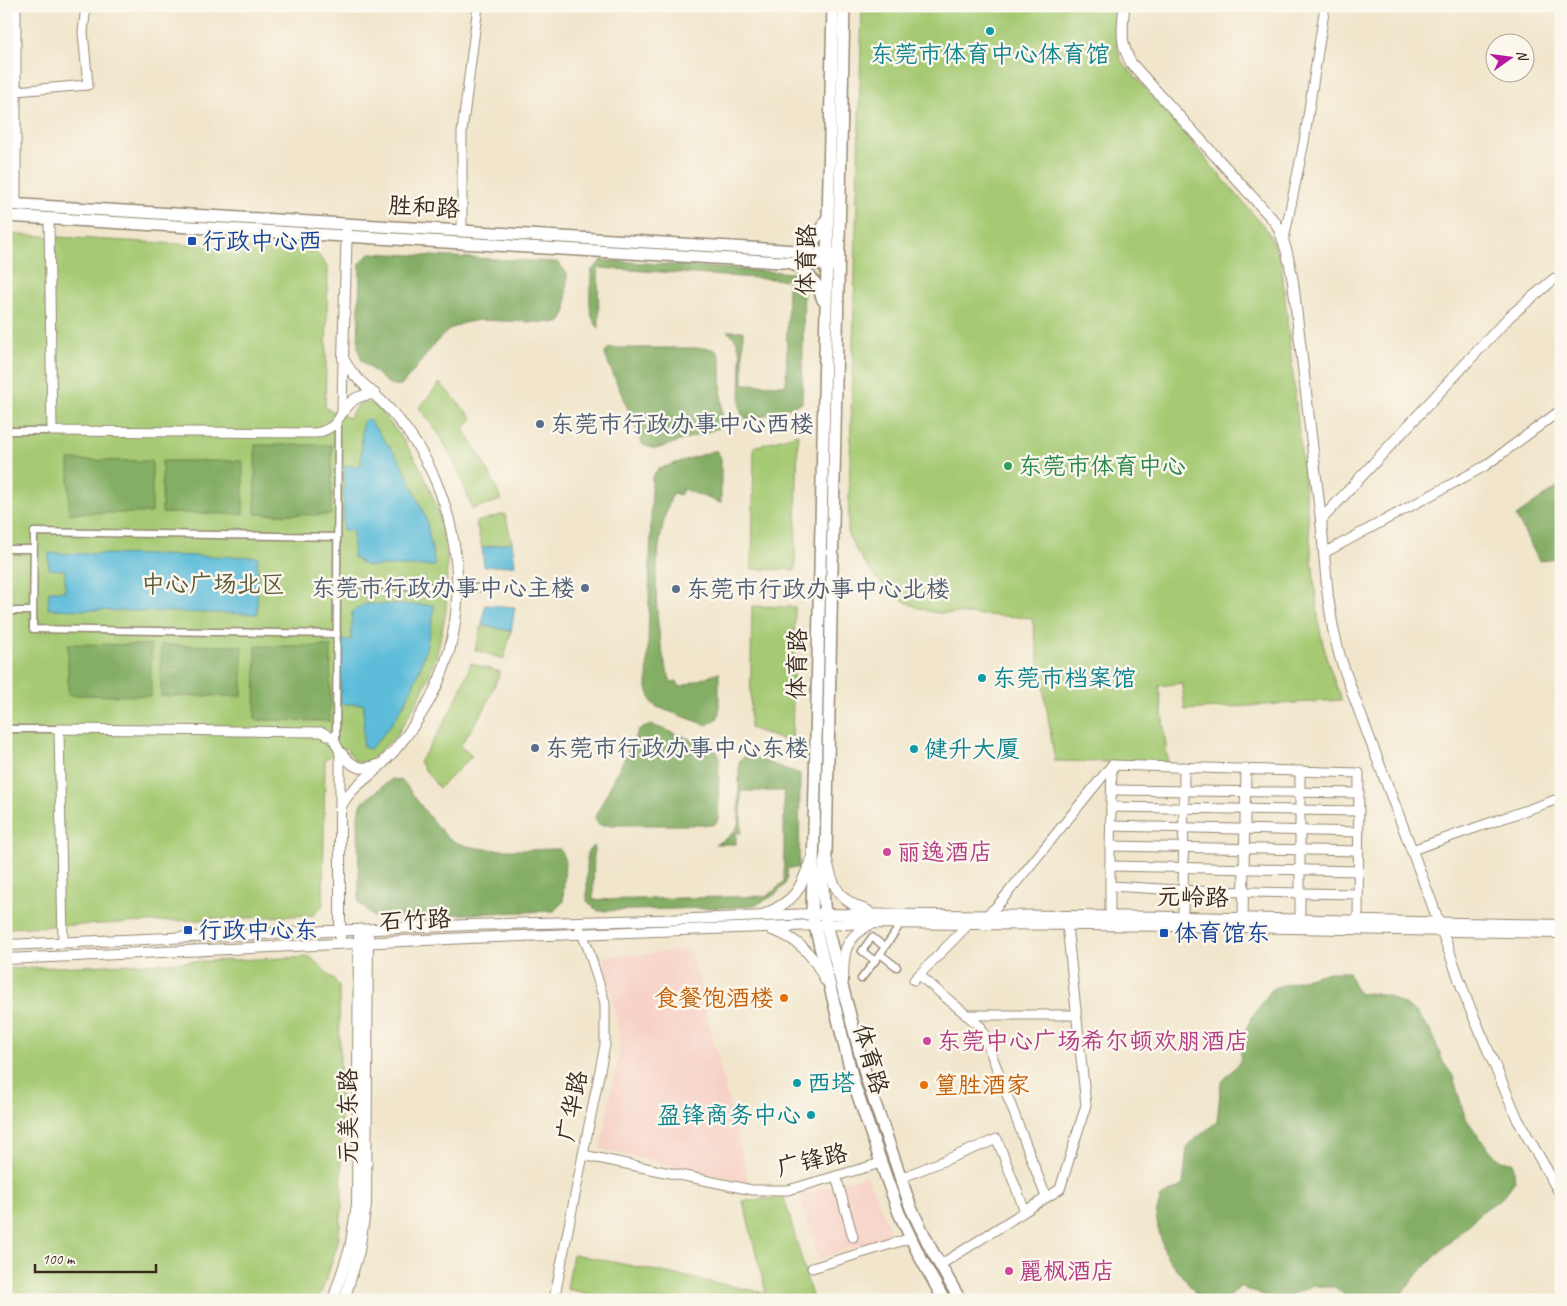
<svg xmlns="http://www.w3.org/2000/svg" width="1567" height="1306" viewBox="0 0 1567 1306" font-family="Caveat,'LXGW WenKai TC',sans-serif">
<style>
.built{fill:#f7d1c6}
.green{fill:#a6ca73;stroke:#707a48}
.forest{fill:#84ae65;stroke:#606c42}
.water{fill:#5bbcd9;stroke:#4b737c}
.lines{fill:none;stroke-linecap:round;stroke-linejoin:round}
.pedestrian-casing{stroke:#968875;stroke-width:9}
.minor-casing{stroke:#968875;stroke-width:11}
.tertiary-casing{stroke:#968875;stroke-width:12}
.secondary-casing{stroke:#968875;stroke-width:14}
.pedestrian{stroke:#fff;stroke-width:6}
.minor{stroke:#fff;stroke-width:9}
.tertiary{stroke:#fff;stroke-width:10}
.secondary{stroke:#fff;stroke-width:11}
.culture-dot{fill:#0f9aa8;stroke:#fbf7ec;stroke-width:2}
.transit-dot{fill:#1a4fb4;stroke:#fbf7ec;stroke-width:2}
.service-dot{fill:#5c6f8a;stroke:#fbf7ec;stroke-width:2}
.leisure-dot{fill:#2e9e5b;stroke:#fbf7ec;stroke-width:2}
.hotel-dot{fill:#d1479c;stroke:#fbf7ec;stroke-width:2}
.food-dot{fill:#e8710a;stroke:#fbf7ec;stroke-width:2}
.labels{text-anchor:middle;stroke-width:5;stroke-linejoin:round;paint-order:stroke}
.culture-label{font-size:24px;fill:#0d838f;stroke:#fbf7ec;text-anchor:start}
.street-label{font-size:24px;fill:#3b2a1e;stroke:#fbf7ec}
.transit-label{font-size:24px;fill:#164399;stroke:#fbf7ec;text-anchor:start}
.service-label{font-size:24px;fill:#4e5e75;stroke:#fbf7ec;text-anchor:start}
.leisure-label{font-size:24px;fill:#27864d;stroke:#fbf7ec;text-anchor:start}
.park-label{font-size:24px;fill:#5b5a38;stroke:#fbf7ec}
.hotel-label{font-size:24px;fill:#b23c85;stroke:#fbf7ec;text-anchor:start}
.food-label{font-size:24px;fill:#c56008;stroke:#fbf7ec;text-anchor:end}
</style>
<rect width="100%" height="100%" fill="#fbf7ec"/>
<filter id="ink" filterUnits="userSpaceOnUse"><feTurbulence type="fractalNoise" baseFrequency=".02" numOctaves="2"/><feDisplacementMap in="SourceGraphic" scale="10" xChannelSelector="R" yChannelSelector="G"/><feConvolveMatrix kernelMatrix="1 2 1 2 8 2 1 2 1" color-interpolation-filters="sRGB"/></filter>
<filter id="wash" filterUnits="userSpaceOnUse"><feTurbulence type="fractalNoise" baseFrequency=".0096" numOctaves="4" result="noise"/><feDisplacementMap in="SourceGraphic" scale="20" xChannelSelector="R" yChannelSelector="G"/><feGaussianBlur stdDeviation="1.12" result="paint"/><feColorMatrix in="noise" values="0 0 0 0 0 0 0 0 0 0 0 0 0 0 0 0 0 1.4 0 .05"/><feComposite in="paint" operator="in"/></filter>
<g filter="url(#wash)">
<rect width="100%" height="100%" fill="#f1e6cc"/>
<g class="built">
<polygon points="691,950 749,1183 600,1149 619,1051 619,1032 603,957"/>
<polygon points="867,1175 892,1236 818,1259 799,1195"/>
</g>
<g class="green">
<path d="M862 6H1120L1117 45 1121 60 1267 230 1281 261 1319 625C1324 651 1331 675 1342 700L1185 710 1182 683 1159 686 1168 763 1055 761 1032 618C1009 616 986 615 963 614 953 613 942 614 932 612 892 603 864 569 848 534Z"/>
<polygon points="6,234 316,252 328,268 325,408 349,418 358,404 364,402 372,404 380,410 402,438 422,470 437,507 447,557 446,611 436,658 420,697 397,735 372,759 365,763 359,763 354,760 347,748 325,759 323,905 314,915 6,928"/>
<path d="M440 383 473 419 463 429C479 452 491 474 501 500L472 509C460 471 445 438 419 408Z"/>
<polygon points="798,434 795,570 752,569 754,447"/>
<polygon points="505,514 512,542 482,548 476,522"/>
<polygon points="752,606 795,607 792,743 750,728"/>
<polygon points="482,625 511,631 504,659 475,650"/>
<path d="M471 663 500 672 485 708 460 746 472 756 439 788 419 762C443 728 457 701 471 663Z"/>
<polygon points="311,957 339,985 342,1208 338,1242 328,1274 318,1300 6,1300 6,969"/>
<polygon points="784,1197 813,1300 615,1300 567,1289 573,1254 766,1293 743,1201"/>
</g>
<g class="forest">
<polygon points="370,253 557,262 567,273 566,311 560,323 479,320 463,323 450,329 439,339 402,385 391,386 362,361 358,349 360,263"/>
<path d="M602 260 793 273 804 283 802 403 754 419C745 421 741 416 740 407L741 353 736 340 727 331H743V384L786 385 788 280 598 268 599 328C585 315 591 289 591 271Z"/>
<path d="M609 348H708C716 349 719 353 721 360L722 424 719 428 656 449 643 445 605 355 606 351Z"/>
<polygon points="255,445 332,445 331,515 255,514"/>
<path d="M713 451H717L721 458V503L683 489 680 495 673 493C651 544 651 630 671 682L677 681 680 687 719 672V715L717 719 707 725 657 707 652 703 647 688 652 477 658 469Z"/>
<polygon points="69,460 152,461 152,513 69,513"/>
<polygon points="162,461 243,461 243,514 162,513"/>
<polygon points="1556,488 1561,488 1561,563 1558,559 1539,561 1516,516"/>
<polygon points="68,644 151,645 151,696 68,695"/>
<polygon points="161,645 242,646 242,696 161,696"/>
<polygon points="256,646 331,646 330,721 255,720"/>
<polygon points="652,725 714,748 719,755 718,818 717,822 713,825 600,825 597,822 595,817 639,729"/>
<path d="M745 756 753 757 800 774 799 868H788C787 873 788 879 785 884 778 896 759 904 746 907L597 911 587 901V852L594 845 593 900 768 896 784 882V791H741V833H736V844H715C727 839 734 835 739 822V764L740 760Z"/>
<path d="M392 779 403 781C416 798 433 825 449 838 471 855 531 849 560 849L565 861 563 902 554 911 373 917 359 903 358 814 362 803Z"/>
<polygon points="1329,972 1348,972 1359,994 1370,993 1388,996 1403,1004 1417,1013 1432,1033 1443,1062 1453,1076 1465,1117 1482,1141 1499,1160 1513,1162 1515,1181 1503,1197 1480,1213 1452,1240 1415,1277 1396,1300 1349,1299 1335,1287 1323,1287 1313,1285 1281,1300 1250,1291 1240,1286 1229,1298 1220,1300 1210,1300 1198,1296 1166,1256 1158,1228 1156,1214 1161,1197 1183,1185 1187,1148 1195,1139 1217,1122 1221,1083 1240,1062 1242,1037 1253,1015 1273,988"/>
</g>
<g class="water">
<polygon points="366,419 369,420 399,459 408,477 426,518 435,566 366,566 353,557 353,531 343,530 344,466 361,466 362,427 363,422"/>
<polygon points="512,542 515,565 484,567 482,548"/>
<polygon points="49,553 258,557 257,614 48,609 49,591 65,591 65,570 49,569"/>
<path d="M365 604 434 605C434 615 431 626 429 636 419 680 402 717 370 749L363 747 364 704H340V640H351L352 612Z"/>
<polygon points="485,605 515,607 511,631 482,625"/>
</g>
</g>
<g filter="url(#ink)">
<g class="lines">
<g class="pedestrian-casing">
<g id="pedestrian">
<polyline points="6,431 52,431"/>
<polyline points="6,549 33,549"/>
<polyline points="337,584 486,588"/>
<polyline points="6,611 33,611"/>
<polyline points="337,634 33,629 34,532 337,537"/>
<polyline points="6,729 59,729"/>
<polyline points="336,742 338,421"/>
<polygon points="872,937 885,947 875,961 862,951"/>
<polyline points="885,947 898,928"/>
<polyline points="880,954 897,967"/>
<polyline points="861,979 875,961"/>
</g>
</g>
<g class="minor-casing">
<g id="minor">
<polyline points="16,91 88,85 83,32 86,6"/>
<polyline points="16,204 16,6"/>
<path d="M49 218 52 431 316 433C329 430 336 425 342 413L343 358"/>
<polyline points="462,231 462,132 478,6"/>
<polyline points="1284,239 1304,142 1325,6"/>
<polyline points="1324,553 1485,466 1561,410"/>
<polyline points="1112,790 1359,793"/>
<polyline points="1111,807 1359,811"/>
<polyline points="1111,826 1359,832"/>
<polyline points="1110,846 1359,851"/>
<polyline points="1412,850 1561,798"/>
<polyline points="1110,866 1358,871"/>
<polyline points="1111,886 1195,891 1358,894"/>
<polyline points="988,914 998,905 1112,765"/>
<polyline points="1110,916 1110,849 1112,765 1359,773 1358,921"/>
<polyline points="1183,917 1184,767"/>
<polyline points="1243,918 1246,769"/>
<polyline points="1300,919 1300,771"/>
<polyline points="63,942 59,729 322,732 333,738 340,752 340,808"/>
<polyline points="919,975 981,1027 1046,1197"/>
<polyline points="914,980 969,924"/>
<polyline points="966,1015 1076,1015"/>
<polyline points="583,1155 752,1190 788,1190 881,1163"/>
<polyline points="836,1176 853,1237"/>
<polyline points="901,1178 997,1139 1025,1211"/>
<polyline points="940,1265 1060,1189 1086,1105 1067,925"/>
<polyline points="812,1268 911,1238"/>
<polyline points="554,1300 605,1045 605,1003 588,948 580,929"/>
</g>
</g>
<g class="tertiary-casing">
<g id="tertiary">
<path d="M1124 6C1123 30 1119 41 1131 63L1276 223C1285 242 1290 261 1293 282L1321 520 1328 597 1333 629 1340 657 1354 697 1431 901 1467 1001 1518 1120 1561 1195"/>
<path d="M342 413C352 399 357 395 375 394"/>
<polyline points="1321,520 1509,317 1554,279 1561,277"/>
<path d="M340 752C352 766 359 772 378 765"/>
<path d="M827 860C832 888 841 902 868 911"/>
<path d="M765 914C798 899 800 889 812 857"/>
<path d="M772 930C798 938 814 955 825 980"/>
<path d="M340 938V809C347 790 367 779 381 765 400 746 416 724 429 701 475 619 463 507 408 432 398 418 387 406 375 395 362 382 351 375 343 358L347 224"/>
<polyline points="6,945 469,925 694,919 812,914 1183,917 1561,925"/>
<polyline points="6,959 469,938 873,923 1183,926 1561,933"/>
<path d="M843 981C843 952 844 938 872 923"/>
<polyline points="333,1300 350,1248 357,1205 359,936"/>
<polyline points="344,1300 359,1251 366,1205 368,936"/>
</g>
</g>
<g class="secondary-casing">
<g id="secondary">
<polyline points="833,6 812,914 854,1084 885,1174 899,1213 919,1255 944,1300"/>
<path d="M844 6 826 854C821 879 823 906 828 932L867 1080 898 1170 911 1208 931 1249 960 1300"/>
<polyline points="6,204 782,250 835,254"/>
<polyline points="6,216 833,265"/>
<path d="M795 251C810 249 822 233 826 220"/>
<path d="M793 264C808 272 818 283 823 300"/>
</g>
</g>
<use href="#pedestrian" class="pedestrian"/>
<use href="#minor" class="minor"/>
<use href="#tertiary" class="tertiary"/>
<use href="#secondary" class="secondary"/>
</g>
</g>
<g class="culture-dot">
<circle cx="990" cy="31" r="5"/>
<circle cx="982" cy="678" r="5"/>
<circle cx="914" cy="749" r="5"/>
<circle cx="797" cy="1083" r="5"/>
<circle cx="811" cy="1115" r="5"/>
</g>
<g class="transit-dot">
<rect x="187" y="236" width="10" height="10" rx="2.5"/>
<rect x="183" y="925" width="10" height="10" rx="2.5"/>
<rect x="1159" y="928" width="10" height="10" rx="2.5"/>
</g>
<g class="service-dot">
<circle cx="540" cy="424" r="5"/>
<circle cx="585" cy="588" r="5"/>
<circle cx="676" cy="589" r="5"/>
<circle cx="535" cy="748" r="5"/>
</g>
<circle class="leisure-dot" cx="1008" cy="466" r="5"/>
<g class="hotel-dot">
<circle cx="887" cy="852" r="5"/>
<circle cx="927" cy="1041" r="5"/>
<circle cx="1009" cy="1271" r="5"/>
</g>
<g class="food-dot">
<circle cx="784" cy="998" r="5"/>
<circle cx="924" cy="1085" r="5"/>
</g>
<g class="labels">
<g class="culture-label">
<text x="990" y="62" text-anchor="middle">东莞市体育中心体育馆</text>
<text x="992" y="686">东莞市档案馆</text>
<text x="924" y="757">健升大厦</text>
<text x="807" y="1091">西塔</text>
<text x="801" y="1123" text-anchor="end">盈锋商务中心</text>
</g>
<g class="street-label">
<text transform="translate(424 207) rotate(3)" y="8">胜和路</text>
<text transform="translate(806 260) rotate(-89)" y="8">体育路</text>
<text transform="translate(797 664) rotate(-89)" y="8">体育路</text>
<text transform="translate(1193 897) rotate(1)" y="8">元岭路</text>
<text transform="translate(415 920) rotate(-3)" y="8">石竹路</text>
<text transform="translate(871 1059) rotate(74)" y="8">体育路</text>
<text transform="translate(572 1106) rotate(-79)" y="8">广华路</text>
<text transform="translate(348 1116) rotate(-90)" y="8">元美东路</text>
<text transform="translate(812 1160) rotate(-13)" y="8">广锋路</text>
</g>
<g class="transit-label">
<text x="202" y="249">行政中心西</text>
<text x="198" y="938">行政中心东</text>
<text x="1174" y="941">体育馆东</text>
</g>
<g class="service-label">
<text x="550" y="432">东莞市行政办事中心西楼</text>
<text x="575" y="596" text-anchor="end">东莞市行政办事中心主楼</text>
<text x="686" y="597">东莞市行政办事中心北楼</text>
<text x="545" y="756">东莞市行政办事中心东楼</text>
</g>
<g class="leisure-label">
<text x="1018" y="474">东莞市体育中心</text>
</g>
<g class="park-label">
<text x="213" y="592">中心广场北区</text>
</g>
<g class="hotel-label">
<text x="897" y="860">丽逸酒店</text>
<text x="937" y="1049">东莞中心广场希尔顿欢朋酒店</text>
<text x="1019" y="1279">麗枫酒店</text>
</g>
<g class="food-label">
<text x="774" y="1006">食餐饱酒楼</text>
<text x="934" y="1093" text-anchor="start">篁胜酒家</text>
</g>
</g>
<rect width="1567" height="1306" fill="none" stroke="#fbf7ec" stroke-width="25"/>
<g transform="translate(1510 58) rotate(76)"><circle r="24" fill="#fbf7ec" stroke="#aea59a"/>
<path d="M0-4L9 19L0 12L-9 19Z" fill="#b5179e"/>
<text y="-8" font-size="14" font-weight="bold" text-anchor="middle" fill="#3b2a1e">N</text>
</g>
<path d="M35 1264v8h121v-8" fill="none" stroke="#3b2a1e" stroke-width="2.5"/>
<text x="42" y="1264" font-size="15" fill="#3b2a1e" stroke="#fbf7ec" stroke-width="4" paint-order="stroke">100 m</text>
</svg>
